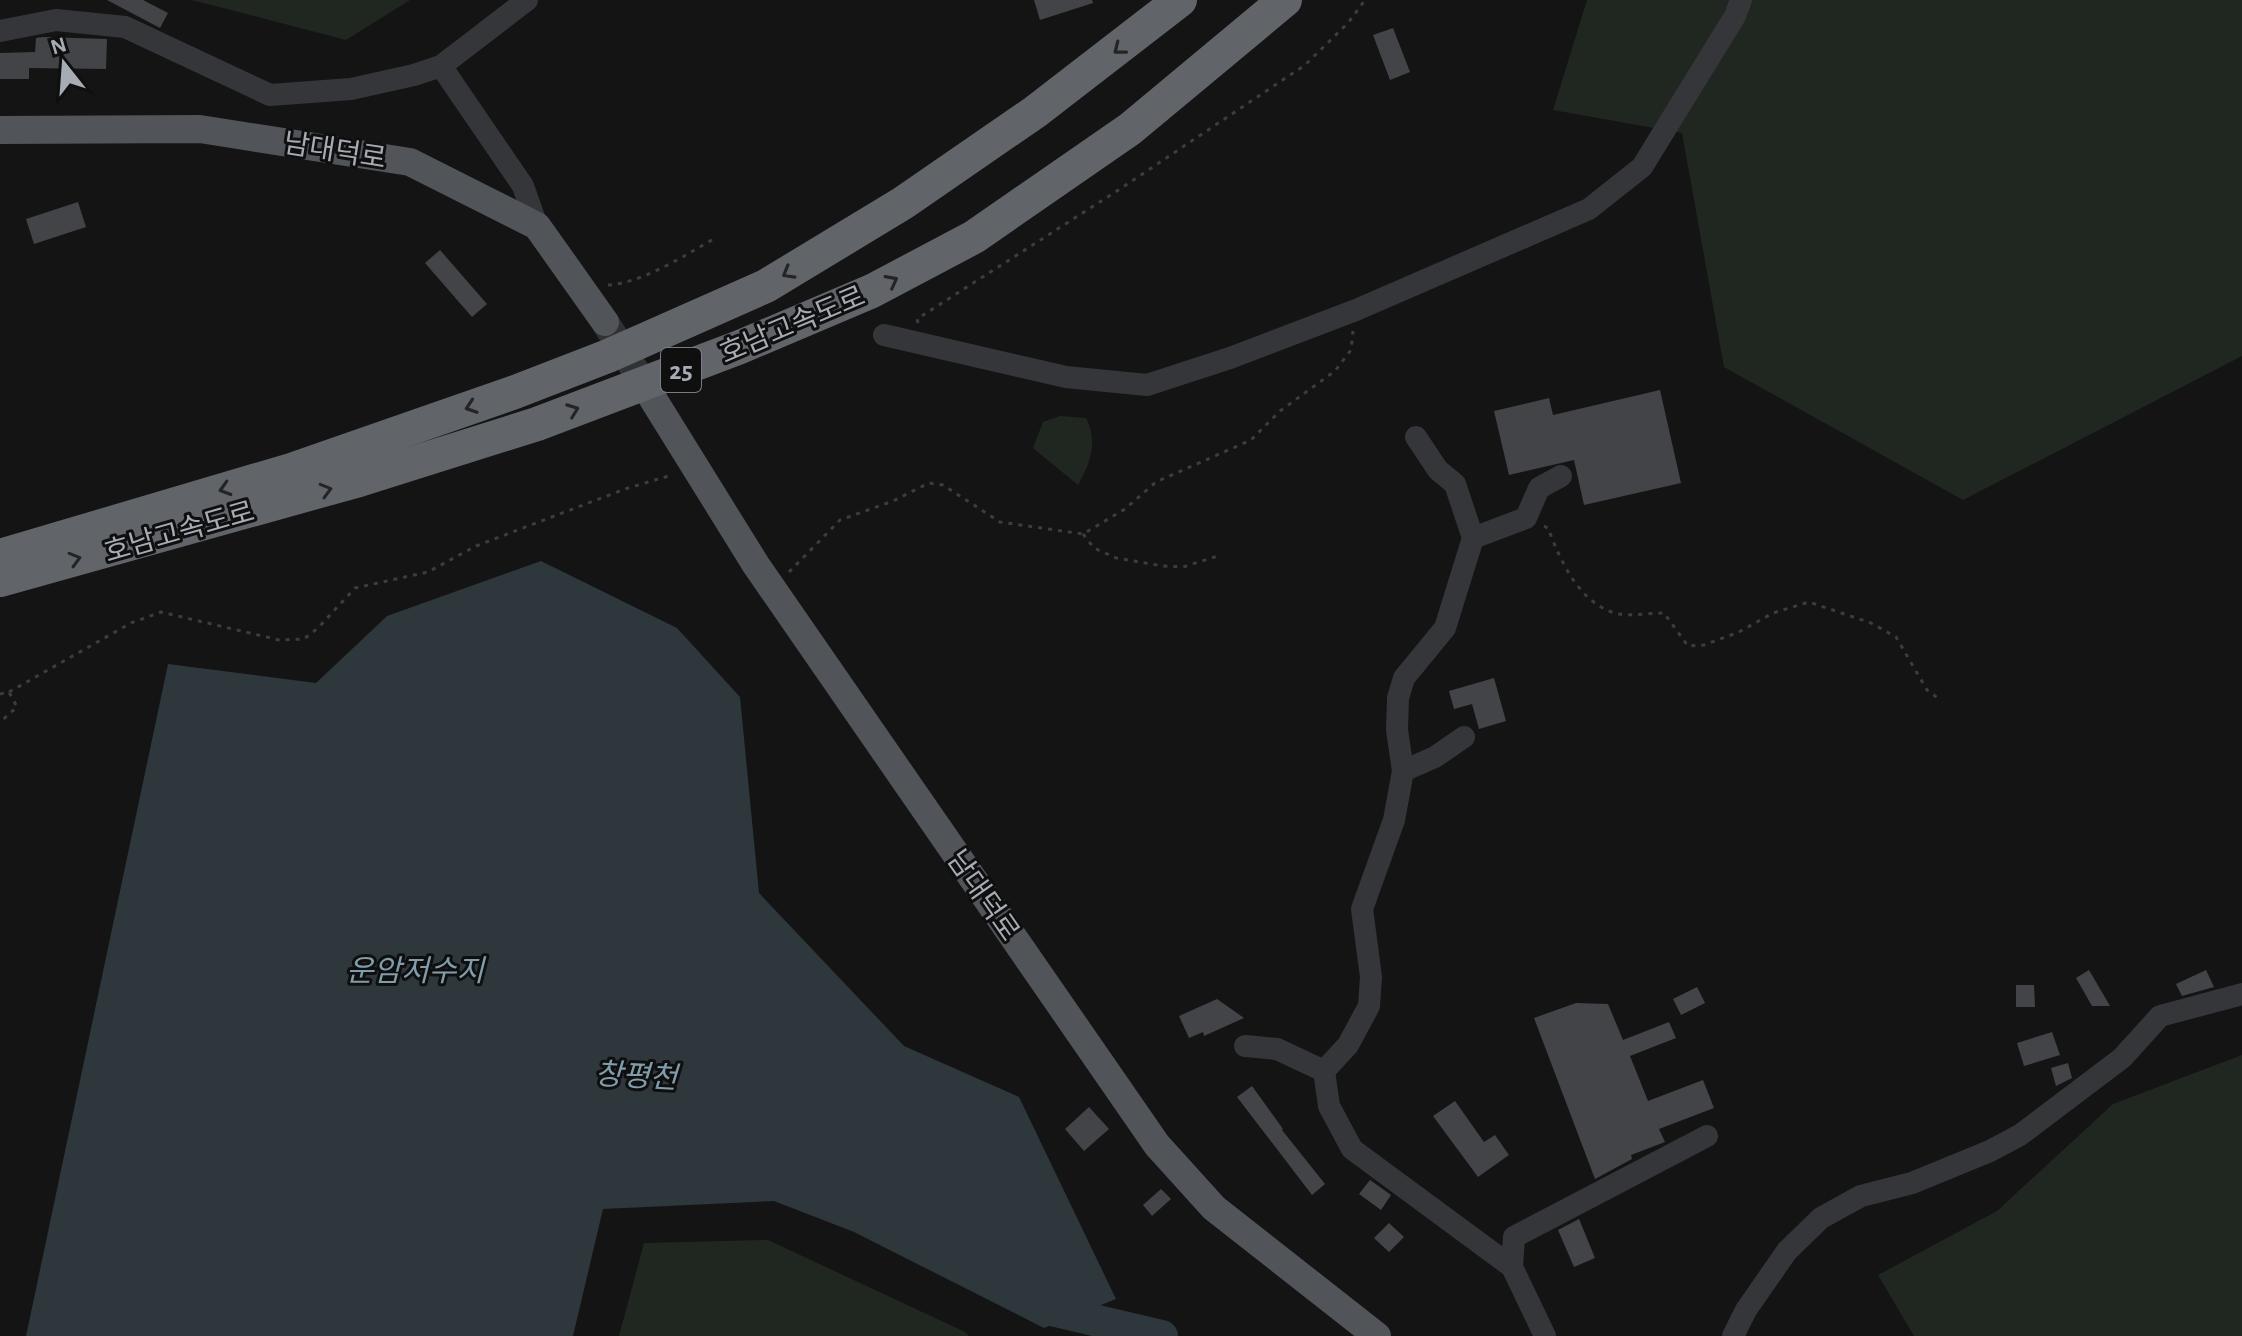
<svg xmlns="http://www.w3.org/2000/svg" width="2242" height="1336" viewBox="0 0 2242 1336" font-family="'Alegreya Sans','Noto Sans KR',sans-serif">
<style>
.green{fill:#202720}
.water{fill:#2e373c}
.lines{fill:none;stroke-linecap:round;stroke-linejoin:round}
.river{stroke:#2e373c;stroke-width:32}
.building{fill:#434448}
.major-tunnel{stroke:#313235;stroke-width:28;stroke-dasharray:28 14;stroke-linecap:butt}
.path{stroke:#3b3d40;stroke-width:3;stroke-dasharray:4 6;stroke-linecap:butt}
.minor{stroke:#35363a;stroke-width:22}
.major{stroke:#515458;stroke-width:28}
.highway{stroke:#61656a;stroke-width:34}
.oneway{stroke:#242426}
.labels{text-anchor:middle;stroke-width:6;stroke-linejoin:round;paint-order:stroke}
.shield{fill:#0f0f10;stroke:#797d83;stroke-width:2}
.shield-label{font-size:26px;font-weight:bold;fill:#a7acb4}
.street-label{font-size:28px;fill:#a7acb4;stroke:#0f0f10}
.water-label{font-size:30px;font-style:italic;fill:#819dac;stroke:#0f0f10}
</style>
<rect width="100%" height="100%" fill="#141415"/>
<g class="green">
<polygon points="192,0 410,0 346,40"/>
<polygon points="1587,0 2242,0 2242,356 1963,500 1724,367 1682,133 1553,110"/>
<path d="M1060 416 1086 418C1098 443 1091 461 1078 485L1033 448 1043 422Z"/>
<polygon points="2242,1055 2242,1336 1914,1336 1878,1275 1997,1211 2113,1104"/>
<polygon points="768,1240 965,1332 969,1336 619,1336 644,1243"/>
</g>
<polygon class="water" points="541,561 677,628 740,697 759,893 904,1046 1019,1097 1116,1299 1044,1328 854,1232 774,1201 603,1209 573,1336 26,1336 168,664 316,683 387,616"/>
<g class="lines">
<polyline class="river" points="1036,1299 1047,1309 1162,1336"/>
</g>
<g class="building">
<polygon points="107,0 143,0 168,13 160,28"/>
<polygon points="1034,0 1092,0 1093,3 1040,20"/>
<polygon points="1393,28 1410,72 1390,80 1373,35"/>
<polygon points="43,37 107,39 106,69 29,68 29,79 0,79 0,53 35,52 36,38"/>
<polygon points="78,202 86,227 34,244 26,219"/>
<polygon points="440,250 487,304 472,317 425,263"/>
<polygon points="1660,390 1681,483 1584,505 1574,460 1509,475 1494,411 1549,398 1553,415"/>
<polygon points="1494,678 1506,721 1479,729 1472,704 1454,709 1449,691"/>
<polygon points="2089,970 2110,1006 2092,1006 2076,978"/>
<polygon points="2206,970 2214,987 2182,996 2176,984"/>
<polygon points="2016,985 2034,985 2035,1007 2016,1007"/>
<polygon points="1697,987 1705,1003 1681,1015 1673,999"/>
<polygon points="1217,999 1244,1018 1204,1036 1203,1032 1189,1038 1179,1016"/>
<polygon points="1576,1003 1608,1004 1623,1040 1669,1022 1676,1038 1630,1056 1648,1101 1703,1080 1714,1108 1659,1129 1665,1142 1631,1155 1632,1159 1595,1179 1534,1018"/>
<polygon points="2052,1032 2060,1055 2024,1066 2017,1043"/>
<polygon points="2068,1063 2072,1078 2056,1086 2051,1068"/>
<polygon points="1252,1086 1283,1129 1282,1130 1325,1184 1312,1195 1237,1097"/>
<polygon points="1455,1101 1484,1142 1495,1135 1509,1155 1478,1177 1433,1116"/>
<polygon points="1089,1107 1109,1129 1084,1151 1065,1129"/>
<polygon points="1370,1180 1391,1195 1381,1210 1359,1194"/>
<polygon points="1161,1189 1171,1199 1152,1216 1143,1205"/>
<polygon points="1579,1219 1595,1258 1574,1267 1558,1230"/>
<polygon points="1389,1223 1404,1237 1389,1252 1374,1238"/>
</g>
<g class="lines">
<polyline class="major-tunnel" points="605,322 653,399"/>
<g class="path">
<path d="M608 285C643 283 687 254 717 237"/>
<polyline points="918,323 917,319 1120,189 1305,65 1348,23 1365,0"/>
<path d="M1544 526 1548 528C1560 560 1580 606 1619 614 1633 616 1650 613 1664 613L1688 646 1704 645 1739 632 1773 613 1809 602 1871 623 1896 637 1927 690 1939 699"/>
<polyline points="1083,534 1094,548 1116,558 1163,566 1183,567 1221,555"/>
<polyline points="789,572 840,520 893,501 929,483 943,485 1000,522 1083,534 1125,509 1156,482 1251,440 1280,411 1335,371 1351,350 1353,331"/>
<polyline points="9,692 131,623 161,612 279,640 304,639 318,628 355,588 428,572 476,546 625,489 672,475"/>
<polyline points="0,694 9,692 17,707 0,722"/>
</g>
<g class="minor">
<polyline points="0,31 56,20 125,27 270,95 351,89 414,75 441,66 523,186 537,226"/>
<polyline points="441,66 527,0"/>
<polyline points="884,335 1066,377 1147,385 1230,358 1356,310 1589,209 1642,167 1735,16 1741,0"/>
<polyline points="1416,437 1438,470 1455,484 1473,538"/>
<polyline points="1403,771 1397,730 1398,698 1404,678 1445,628 1473,538 1526,518 1539,488 1561,476"/>
<polyline points="1245,1046 1277,1049 1324,1071 1329,1106 1352,1149 1512,1267 1545,1336"/>
<polyline points="1324,1071 1348,1045 1369,1006 1371,977 1362,909 1394,820 1403,771 1435,757 1464,737"/>
<polyline points="1512,1267 1514,1237 1707,1136"/>
<polyline points="1733,1336 1746,1310 1787,1251 1821,1218 1861,1196 1912,1183 1990,1151 2020,1135 2122,1058 2160,1016 2242,994"/>
</g>
<g class="major">
<polyline points="0,130 200,129 410,162 537,226 605,322"/>
<polyline points="653,399 756,565 1157,1145 1214,1208 1377,1336"/>
</g>
<g class="highway">
<polyline points="0,556 291,470 515,392 608,356 766,286 903,203 1035,112 1180,0"/>
<polyline points="0,580 359,480 537,424 740,347 872,291 974,237 1130,129 1285,0"/>
</g>
</g>
<defs><path id="oneway-chevron" d="M-2-3.5L2.5 0L-2 3.5" fill="none" stroke-width="1.6" stroke-linecap="round" stroke-linejoin="round" transform="scale(2)"/></defs>
<g class="oneway">
<use href="#oneway-chevron" transform="translate(1119 49) rotate(142)"/>
<use href="#oneway-chevron" transform="translate(788 273) rotate(150)"/>
<use href="#oneway-chevron" transform="translate(892 281) rotate(-28)"/>
<use href="#oneway-chevron" transform="translate(471 407) rotate(161)"/>
<use href="#oneway-chevron" transform="translate(573 410) rotate(-21)"/>
<use href="#oneway-chevron" transform="translate(225 489) rotate(163)"/>
<use href="#oneway-chevron" transform="translate(326 490) rotate(-16)"/>
<use href="#oneway-chevron" transform="translate(75 559) rotate(-16)"/>
</g>
<g class="labels">
<rect class="shield" x="661" y="348" width="40" height="44" rx="6"/>
<g class="shield-label">
<text x="681" y="379">25</text>
</g>
<g class="street-label">
<text transform="translate(335 150) rotate(9)" y="10">남대덕로</text>
<text transform="translate(792 324) rotate(-23)" y="10">호남고속도로</text>
<text transform="translate(179 531) rotate(-16)" y="10">호남고속도로</text>
<text transform="translate(984 895) rotate(55)" y="10">남대덕로</text>
</g>
<g class="water-label">
<text x="415" y="981">운암저수지</text>
<text transform="translate(636 1076) rotate(3)" y="10">창평천</text>
</g>
</g>
<g transform="translate(64 64) rotate(343)" stroke="#0f0f10" stroke-width="6" paint-order="stroke">
<path d="M0-6L14 30L0 20L-14 30Z" fill="#a7acb4"/>
<text y="-12" font-size="22" font-weight="bold" text-anchor="middle" fill="#a7acb4">N</text>
</g>
</svg>
